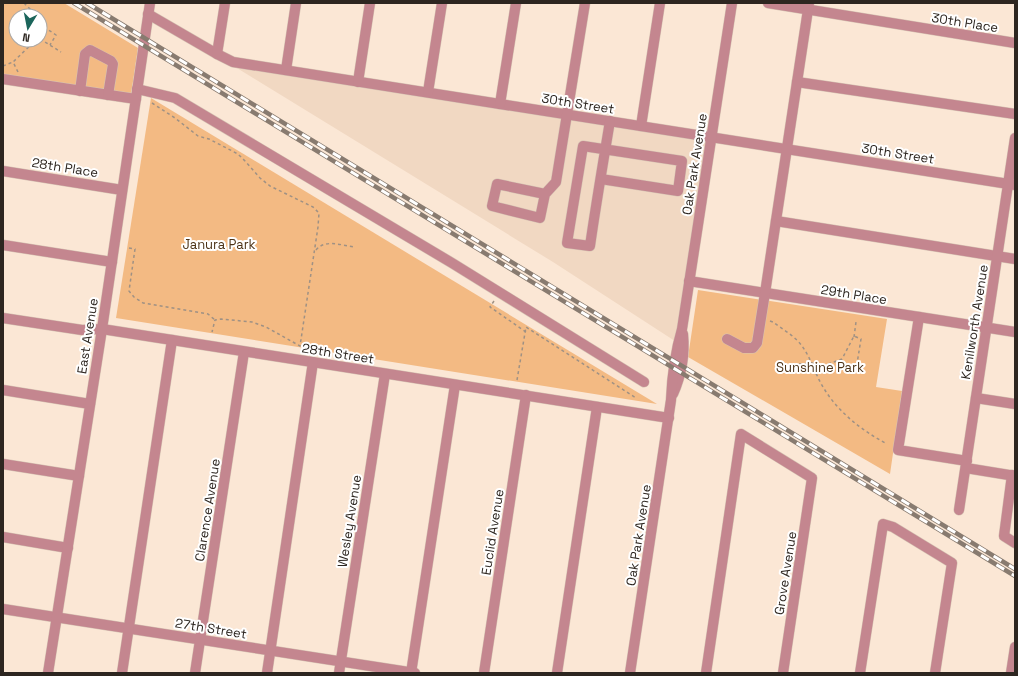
<svg xmlns="http://www.w3.org/2000/svg" width="1018" height="676" viewBox="0 0 1018 676" font-family="'Space Grotesk',sans-serif">
<style>
.built{fill:#f1d8c2}
.green{fill:#f3ba83;fill-rule:evenodd}
.lines{fill:none;stroke-linecap:round;stroke-linejoin:round}
.minor-casing{stroke:#d6c4b4;stroke-width:11}
.path{stroke:#9f9184;stroke-width:1.5;stroke-dasharray:3 3;stroke-linecap:butt}
.minor{stroke:#c4868f;stroke-width:10}
.rail-casing{stroke:#887b70;stroke-width:4.5}
.rail{stroke:#fff;stroke-width:3;stroke-dasharray:9;stroke-linecap:butt}
.labels{text-anchor:middle;stroke-width:4;stroke-linejoin:round;paint-order:stroke}
.street-label{font-size:13px;fill:#2d2620;stroke:#fff}
.park-label{font-size:13px;fill:#4d3317;stroke:#fff}
</style>
<rect width="100%" height="100%" fill="#fbe7d5"/>
<polygon class="built" points="232,65 709,139 678,343 553,262"/>
<g class="green">
<path d="M3 3H64L138 48 131 95 3 76ZM16 16H40V40H16Z"/>
<polygon points="151,98 657,404 116,318"/>
<polygon points="698,290 887,319 876,387 902,391 890,474 688,357"/>
</g>
<g class="lines">
<g class="minor-casing">
<g id="minor">
<polyline points="768,3 1015,43"/>
<polyline points="148,14 217,54 233,62 1015,185"/>
<polyline points="217,54 225,3"/>
<polyline points="286,70 296,3"/>
<polyline points="3,79 136,99"/>
<polyline points="358,82 370,3"/>
<polyline points="797,82 1015,114"/>
<polyline points="137,89 175,98 452,263 644,382"/>
<polyline points="80,91 85,54 90,50 111,61 113,64 108,95"/>
<polyline points="428,92 442,3"/>
<polyline points="500,104 516,3"/>
<polyline points="641,126 660,3"/>
<polyline points="3,171 122,190"/>
<path d="M601 179 678 191 682 161 583 146 567 243 590 246C596 204 603 163 610 121"/>
<polyline points="545,194 497,184 492,206 540,218 545,194 556,182 585,3"/>
<polyline points="776,221 1015,259"/>
<polyline points="3,245 112,262"/>
<polyline points="689,281 1015,332"/>
<polyline points="919,317 898,450 967,461"/>
<polyline points="3,318 82,330 102,329 669,418"/>
<polyline points="727,339 744,348 753,348 757,343 765,293 809,3"/>
<polyline points="3,390 90,404"/>
<path d="M673 394C682 374 685 356 683 334"/>
<polyline points="976,398 1015,404"/>
<polyline points="3,464 79,476"/>
<polyline points="966,468 1015,476"/>
<polyline points="1012,475 1004,536 1015,543"/>
<polyline points="959,510 1015,138"/>
<polyline points="3,537 68,548"/>
<polyline points="3,609 415,673"/>
<polyline points="48,673 102,329 150,3"/>
<polyline points="122,673 172,340"/>
<polyline points="195,673 244,352"/>
<polyline points="267,673 313,362"/>
<polyline points="339,673 385,374"/>
<polyline points="411,673 455,385"/>
<polyline points="484,673 526,395"/>
<polyline points="557,673 597,407"/>
<path d="M630 673 671 400C672 375 675 353 682 329L732 3"/>
<polyline points="706,673 741,434 812,478 783,673"/>
<polyline points="860,673 883,524 893,527 952,563 935,673"/>
<polyline points="1011,673 1015,647"/>
</g>
</g>
<g class="path">
<polyline points="24,3 37,16"/>
<polyline points="40,21 44,27 40,34"/>
<polyline points="44,27 56,35 50,45"/>
<polyline points="40,39 61,52"/>
<polyline points="3,66 13,62"/>
<polyline points="18,72 13,62 36,40"/>
<polyline points="152,103 175,118 198,136 209,139 238,154 245,161 260,178 270,186 313,207 319,213 318,227 300,346 266,327 252,322 221,319 215,320 212,332"/>
<polyline points="129,248 135,249 129,291 134,297 143,303 208,314 215,320"/>
<path d="M316 250C325 239 340 245 354 247"/>
<polyline points="494,301 490,307 526,332"/>
<path d="M770 321 773 322C782 329 795 336 802 346 811 358 815 374 823 387 838 412 861 430 887 444"/>
<polyline points="854,337 856,322"/>
<polyline points="782,370 798,364 812,363 823,366 842,359 854,336 861,339 856,370"/>
<polyline points="517,380 526,327 636,398"/>
</g>
<use href="#minor" class="minor"/>
<g class="rail-casing">
<g id="rail">
<polyline points="74,3 1015,576"/>
<polyline points="87,3 1015,569"/>
</g>
</g>
<use href="#rail" class="rail"/>
</g>
<g class="labels">
<g class="street-label">
<text transform="translate(965 22) rotate(9)" y="5">30th Place</text>
<text transform="translate(578 103) rotate(9)" y="5">30th Street</text>
<text transform="translate(898 153) rotate(9)" y="5">30th Street</text>
<text transform="translate(694 164) rotate(-81)" y="5">Oak Park Avenue</text>
<text transform="translate(65 167) rotate(9)" y="5">28th Place</text>
<text transform="translate(854 294) rotate(9)" y="5">29th Place</text>
<text transform="translate(974 322) rotate(-81)" y="5">Kenilworth Avenue</text>
<text transform="translate(87 336) rotate(-81)" y="5">East Avenue</text>
<text transform="translate(338 353) rotate(9)" y="5">28th Street</text>
<text transform="translate(207 510) rotate(-81)" y="5">Clarence Avenue</text>
<text transform="translate(349 521) rotate(-81)" y="5">Wesley Avenue</text>
<text transform="translate(492 532) rotate(-81)" y="5">Euclid Avenue</text>
<text transform="translate(638 535) rotate(-81)" y="5">Oak Park Avenue</text>
<text transform="translate(785 573) rotate(-81)" y="5">Grove Avenue</text>
<text transform="translate(211 628) rotate(9)" y="5">27th Street</text>
</g>
<g class="park-label">
<text x="219" y="249">Janura Park</text>
<text x="820" y="372">Sunshine Park</text>
</g>
</g>
<rect width="1018" height="676" fill="none" stroke="#2d2620" stroke-width="8"/>
<g transform="translate(28 28) rotate(190)"><circle r="19" fill="#ffffff" stroke="#aba8a6"/>
<path d="M0-3L7 15L0 10L-7 15Z" fill="#1b655b"/>
<text y="-6" font-size="11" font-weight="bold" text-anchor="middle" fill="#2d2620">N</text>
</g>
</svg>
